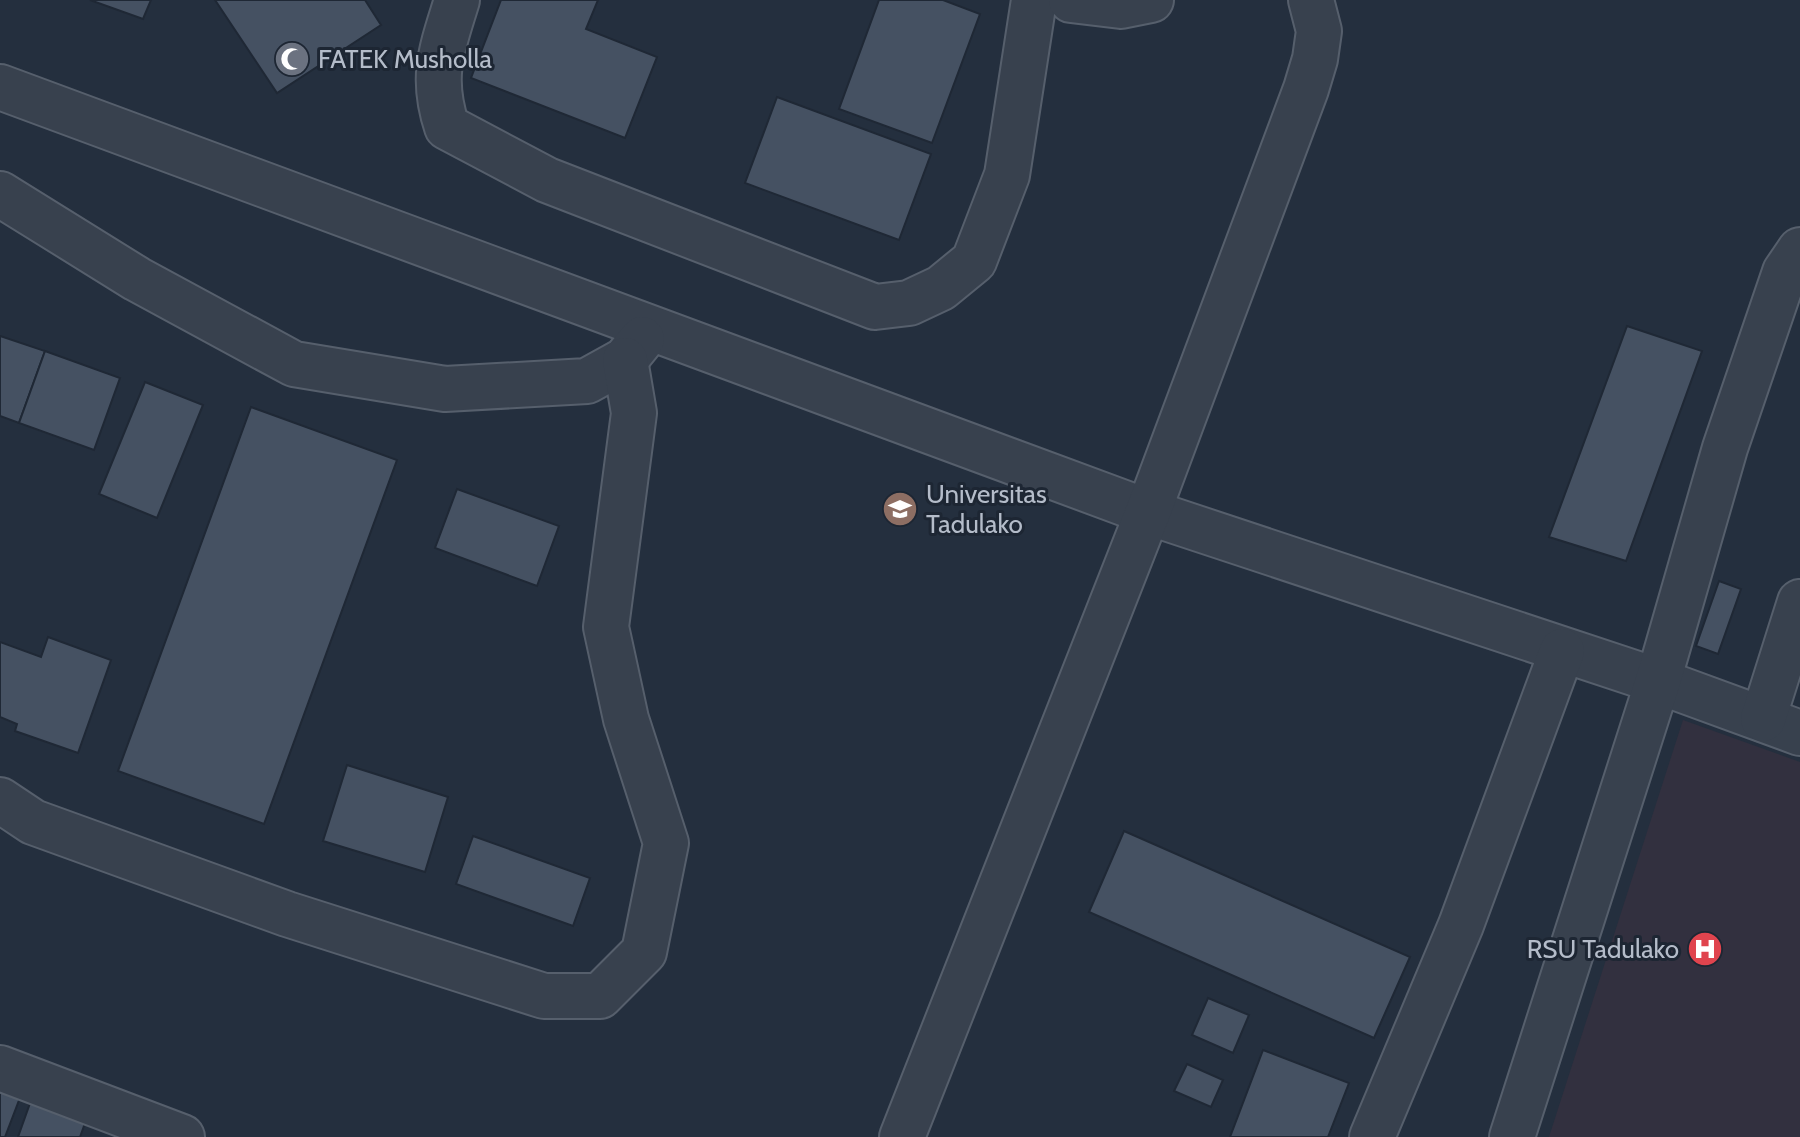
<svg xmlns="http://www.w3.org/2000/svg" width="1800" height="1137" viewBox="0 0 1800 1137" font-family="Cabin,sans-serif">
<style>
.medical{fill:#32303f}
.building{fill:#455162;stroke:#1f2835;stroke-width:2}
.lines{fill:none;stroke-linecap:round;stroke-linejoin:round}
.minor-casing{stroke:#565f6c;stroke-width:48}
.minor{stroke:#38414e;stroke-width:44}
.labels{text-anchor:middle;stroke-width:6;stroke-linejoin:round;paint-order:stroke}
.poi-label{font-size:26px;fill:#b4bcc9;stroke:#1d2633;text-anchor:start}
</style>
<rect width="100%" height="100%" fill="#242f3e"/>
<polygon class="medical" points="1683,720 1800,762 1800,1137 1549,1137"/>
<g class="building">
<polygon points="90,0 151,0 143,19"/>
<polygon points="215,0 365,0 381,25 277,93"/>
<polygon points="501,0 598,0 586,29 657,57 625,138 471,78"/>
<polygon points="879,0 943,0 980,14 932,143 839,109"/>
<polygon points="777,97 931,154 899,240 745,183"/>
<polygon points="1627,326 1702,351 1626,561 1549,537"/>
<polygon points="0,336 45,351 19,423 0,416"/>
<polygon points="45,351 120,378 94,450 19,423"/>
<polygon points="145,382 203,405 157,518 99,494"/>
<polygon points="251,407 397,460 264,824 118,771"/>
<polygon points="457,489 559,526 537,586 435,548"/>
<polygon points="1719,581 1741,589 1718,654 1696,646"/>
<polygon points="48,637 111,660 78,753 15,731 17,724 0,717 0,642 41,657"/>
<polygon points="347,765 448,797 425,872 323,841"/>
<polygon points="1124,831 1410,957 1374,1038 1089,912"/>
<polygon points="473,836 590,878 573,926 456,884"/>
<polygon points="1208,998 1249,1015 1233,1053 1192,1035"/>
<polygon points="1263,1050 1349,1083 1328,1137 1230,1137"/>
<polygon points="1187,1064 1223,1080 1211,1107 1174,1091"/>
<polygon points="0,1087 21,1095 5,1137 0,1137"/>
<polygon points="34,1092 89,1112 80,1137 18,1137"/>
</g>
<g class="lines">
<g class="minor-casing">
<g id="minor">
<path d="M457 0C442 49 430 76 447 127L547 180 875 307 909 303 941 288 974 261 1007 175 1034 0"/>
<polyline points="1071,0 1121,6 1151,0"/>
<polyline points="0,87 1148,512 1658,681 1800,733"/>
<polyline points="0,194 137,279 294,364 445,389 587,381 625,360 642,339"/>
<polyline points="1763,719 1800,602"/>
<polyline points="0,800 33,822 287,914 544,996 600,996 644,952 666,843 626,719 606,627 634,413 625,360"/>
<polyline points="0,1068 182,1137"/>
<polyline points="902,1137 1148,512 1306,89 1315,59 1319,31 1311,0"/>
<polyline points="1372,1137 1461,925 1562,651"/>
<polyline points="1512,1137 1658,681 1725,448 1785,272 1800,250"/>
</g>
</g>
<use href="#minor" class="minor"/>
</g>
<defs>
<g id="mosque-disc" transform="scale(1.8)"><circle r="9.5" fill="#6b7280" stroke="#1d2633"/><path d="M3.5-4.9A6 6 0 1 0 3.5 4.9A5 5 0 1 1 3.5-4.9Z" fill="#fff"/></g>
<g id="university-disc" transform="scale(1.8)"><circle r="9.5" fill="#8d6e63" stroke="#1d2633"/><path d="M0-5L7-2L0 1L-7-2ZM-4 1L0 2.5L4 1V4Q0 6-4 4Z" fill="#fff"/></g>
<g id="hospital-disc" transform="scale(1.8)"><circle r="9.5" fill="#e0444e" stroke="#1d2633"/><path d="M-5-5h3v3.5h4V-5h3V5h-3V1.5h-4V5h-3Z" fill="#fff"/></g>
</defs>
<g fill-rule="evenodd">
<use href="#mosque-disc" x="292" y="59"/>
<use href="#university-disc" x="900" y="509"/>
<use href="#hospital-disc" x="1705" y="949"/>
</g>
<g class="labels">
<g class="poi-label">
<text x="318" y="68">FATEK Musholla</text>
<text x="926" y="503">Universitas<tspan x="926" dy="30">Tadulako</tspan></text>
<text x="1679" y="958" text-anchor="end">RSU Tadulako</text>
</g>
</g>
</svg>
